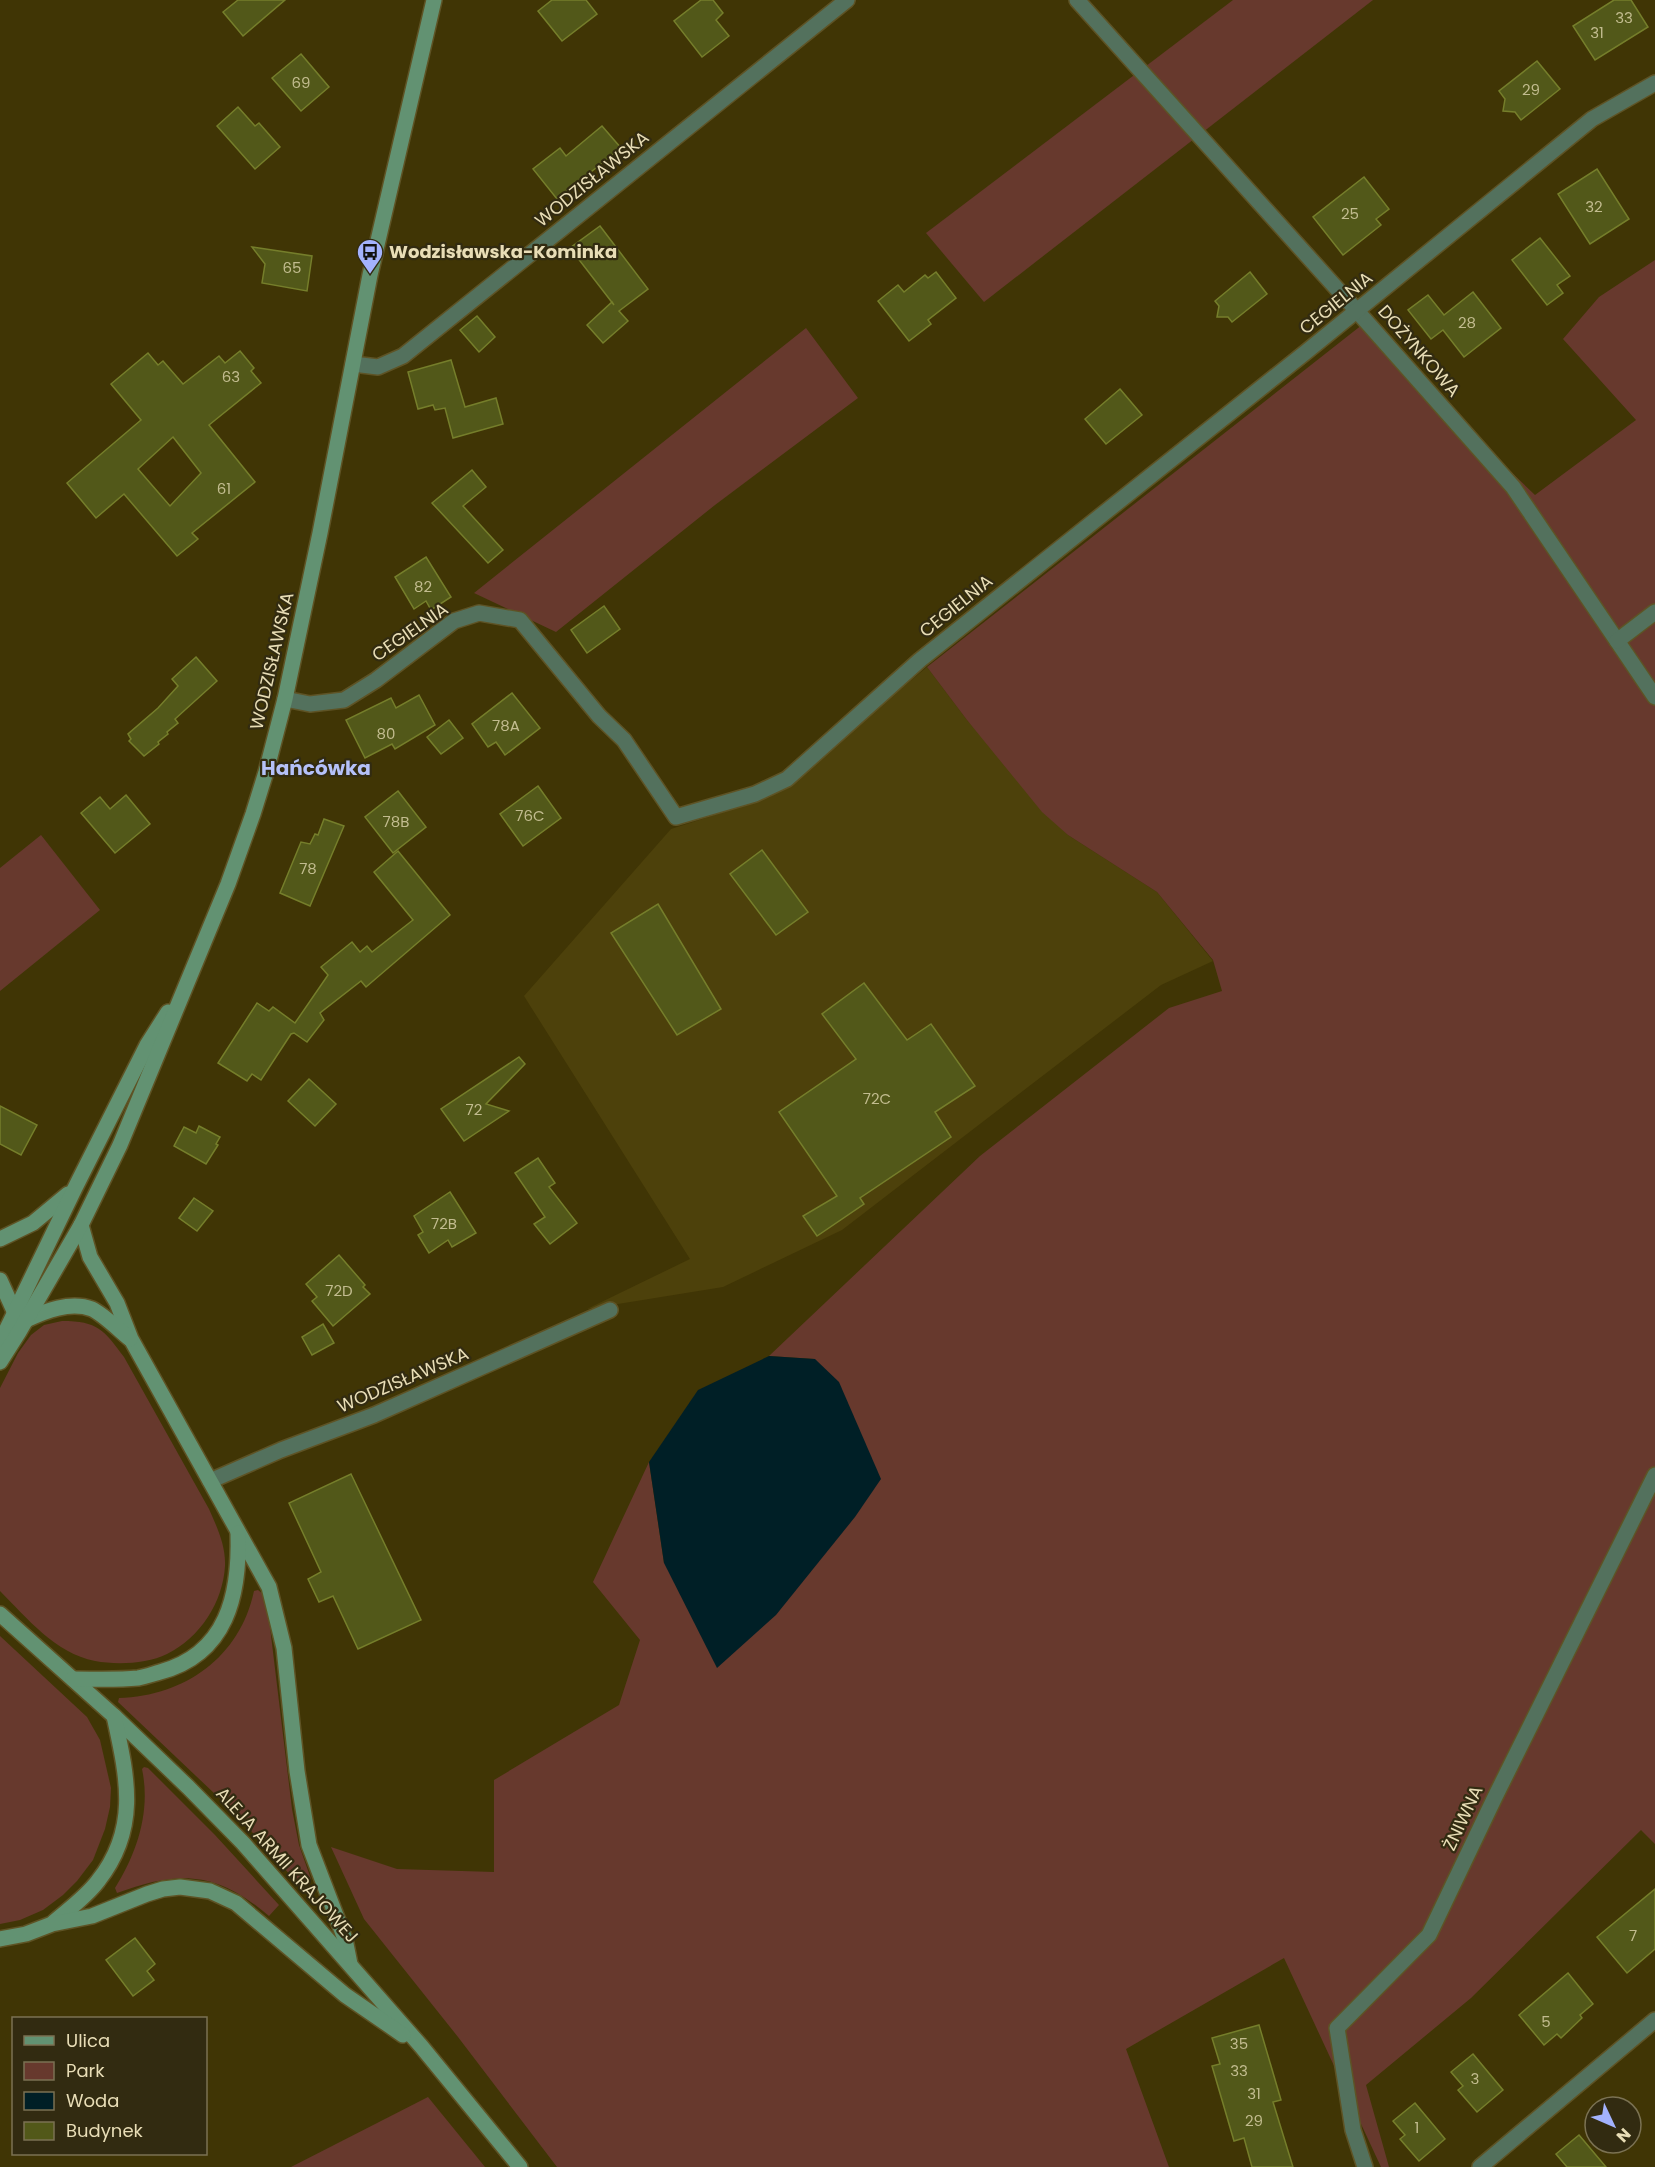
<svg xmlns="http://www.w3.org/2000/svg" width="1655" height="2167" viewBox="0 0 1655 2167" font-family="Poppins,sans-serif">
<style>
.built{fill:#4d410b}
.green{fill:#67392d}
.water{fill:#001f26}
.building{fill:#525819;stroke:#757e2b;stroke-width:1.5;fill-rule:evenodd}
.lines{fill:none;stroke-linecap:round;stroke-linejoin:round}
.minor-casing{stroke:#5e5325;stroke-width:18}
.secondary-casing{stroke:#5e5325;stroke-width:18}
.minor{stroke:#53715d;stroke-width:15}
.secondary{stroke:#629272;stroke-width:15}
.labels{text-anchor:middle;stroke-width:4.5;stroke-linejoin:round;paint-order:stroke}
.number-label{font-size:15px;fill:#c2bc8f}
.street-label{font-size:18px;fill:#e8ddb6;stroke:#322b11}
.poi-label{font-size:18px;font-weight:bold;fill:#e8ddb6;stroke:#322b11;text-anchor:start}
.neighbourhood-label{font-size:20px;font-weight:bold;fill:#b5c1f9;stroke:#322b11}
</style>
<rect width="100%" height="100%" fill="#403505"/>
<polygon class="built" points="927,667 967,720 1068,835 1157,892 1213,961 1161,985 842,1230 723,1287 587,1309 690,1259 524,996 671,829 770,797"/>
<g class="green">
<polygon points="1233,0 1373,0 984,302 926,233"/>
<polygon points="1655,260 1655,1844 1641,1830 1471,1998 1366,2085 1389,2167 1381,2167 1284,1958 1126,2049 1169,2167 557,2167 458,2037 364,1919 331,1847 397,1869 494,1872 494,1780 619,1705 640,1640 593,1582 649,1462 664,1563 814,1359 769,1356 980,1156 1169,1008 1222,991 1213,960 1157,892 1068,835 1042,812 967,720 927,667 1372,317 1457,420 1535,495 1636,420 1563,339 1599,297"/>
<polygon points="806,328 858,398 715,505 556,632 474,593"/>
<polygon points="41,835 100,910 0,991 0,868"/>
<path d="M62 1321C98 1321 104 1330 124 1357L209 1509C217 1527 226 1546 225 1566 223 1602 200 1638 167 1654 147 1664 116 1665 95 1661 55 1653 27 1618 0 1591V1388L18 1353 31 1335 44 1325Z"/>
<path d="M258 1590 263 1594 269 1619 292 1809 299 1845 311 1879 300 1886 235 1813 118 1702 119 1698C185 1696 240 1657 254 1591Z"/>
<polygon points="0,1636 87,1717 100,1740 111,1788 110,1807 105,1829 93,1860 77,1881 63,1895 43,1910 20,1920 0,1924"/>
<path d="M144 1767 148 1768 215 1835 279 1905 269 1916C216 1871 180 1870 117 1893L115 1888C137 1853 151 1811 142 1769Z"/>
<polygon points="428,2097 485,2167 291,2167"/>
</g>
<polygon class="water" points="769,1356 815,1359 839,1382 881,1479 855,1517 776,1615 717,1668 664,1563 649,1462 698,1390"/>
<g class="building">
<polygon points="238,0 285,0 243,36 223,12"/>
<polygon points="552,0 586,0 597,14 562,41 538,11"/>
<polygon points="701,0 713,0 723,13 716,20 729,36 702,57 674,21"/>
<polygon points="1614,0 1631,0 1648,27 1595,60 1573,26"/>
<polygon points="301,54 329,87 301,111 272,78"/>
<polygon points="1537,61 1560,89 1521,120 1515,112 1503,111 1505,99 1499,91"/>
<polygon points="238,107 255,126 259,123 280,147 255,169 217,126"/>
<polygon points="602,126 621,148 557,199 533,169 560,148 566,156"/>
<polygon points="1597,169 1629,219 1590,244 1558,194"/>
<polygon points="1364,177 1389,209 1376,219 1381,225 1343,255 1313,217"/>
<polygon points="600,226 648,289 619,311 628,321 603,343 587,325 612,302 614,305 570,248"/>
<polygon points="1540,238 1570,276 1557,285 1563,293 1547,305 1512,260"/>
<polygon points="252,247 312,256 307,291 262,283 265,264"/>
<polygon points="936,272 956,298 928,320 931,324 909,341 878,301 898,285 904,292 925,275 928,278"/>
<polygon points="1250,272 1267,294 1232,322 1228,317 1217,317 1219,306 1215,301"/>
<polygon points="1473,292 1501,328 1464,357 1443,330 1431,339 1408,310 1428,295 1444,315"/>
<polygon points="477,316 495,337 479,352 460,330"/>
<path d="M240 351 254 368 251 371 261 383 209 425 255 482 192 533 198 539 177 556 124 494 96 518 67 483 141 420 111 384 148 353 158 365 163 361 183 384 219 356 225 363ZM173 437 201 473 170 506 138 469Z"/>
<polygon points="451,360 465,407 496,398 503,424 453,438 445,408 435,410 433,405 418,409 408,372"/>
<polygon points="1120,389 1142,415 1106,444 1085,419"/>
<polygon points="472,470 486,487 463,506 503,550 488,563 432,503"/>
<polygon points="426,557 451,597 431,610 426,601 414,609 395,577"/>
<polygon points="604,606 620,629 587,653 571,630"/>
<polygon points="196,657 217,681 175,719 178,723 167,732 168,734 158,742 159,744 144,756 129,741 131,739 128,734 158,708 178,686 172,679"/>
<polygon points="512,693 540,728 505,755 496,742 488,747 472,724"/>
<polygon points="419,695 435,725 395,749 392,744 365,758 346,720 391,698 396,708"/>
<polygon points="449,720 463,738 441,754 427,737"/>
<polygon points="538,786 561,818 523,846 500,814"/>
<polygon points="398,791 426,827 393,853 365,817"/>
<polygon points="126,795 150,824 115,853 81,813 100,797 110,809"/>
<polygon points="324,819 344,826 310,906 280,893 301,842 310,844 315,834 318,835"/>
<polygon points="762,850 808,912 776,935 730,874"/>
<polygon points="398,851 450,915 366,987 361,981 320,1013 324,1020 307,1042 294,1033 291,1034 261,1080 252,1074 247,1081 218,1063 257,1003 269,1011 273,1007 295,1023 328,975 321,967 352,942 360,952 367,946 372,952 413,920 374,872"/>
<polygon points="658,904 721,1009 677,1035 611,933"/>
<polygon points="864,983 907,1040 931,1024 975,1086 935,1112 951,1137 860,1198 864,1204 817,1236 803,1216 837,1196 779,1112 856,1059 822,1014"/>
<polygon points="519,1057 525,1064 486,1104 509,1111 464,1141 441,1109"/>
<polygon points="309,1079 336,1104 315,1126 288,1101"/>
<polygon points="0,1106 37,1125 21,1155 0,1144"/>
<polygon points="199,1126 220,1137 216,1144 218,1145 206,1164 174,1146 184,1127 196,1133"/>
<polygon points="538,1158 555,1183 549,1187 577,1223 550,1244 534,1224 545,1217 515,1173"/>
<polygon points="450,1192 476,1233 452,1247 448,1240 429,1253 418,1235 423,1232 414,1216"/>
<polygon points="194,1198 213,1211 197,1231 179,1218"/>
<polygon points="339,1255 365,1285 363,1287 370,1294 333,1326 312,1301 317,1297 306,1284"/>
<polygon points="323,1324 334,1343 312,1355 302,1337"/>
<polygon points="351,1474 421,1620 358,1649 333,1596 319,1602 308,1579 321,1572 289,1503"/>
<polygon points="1655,1889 1655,1949 1627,1973 1597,1937"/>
<polygon points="135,1938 155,1964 147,1971 154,1980 133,1996 106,1960"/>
<polygon points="1568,1973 1593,2004 1580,2015 1582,2018 1561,2038 1557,2034 1544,2045 1519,2015"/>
<polygon points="1259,2025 1281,2100 1273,2102 1293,2167 1252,2167 1244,2138 1234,2141 1212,2066 1220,2064 1212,2038"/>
<polygon points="1473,2054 1503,2090 1477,2112 1458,2090 1463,2086 1451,2072"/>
<polygon points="1415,2103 1445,2139 1419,2161 1400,2139 1405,2135 1393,2121"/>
<polygon points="1579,2135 1606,2167 1567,2167 1556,2154"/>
</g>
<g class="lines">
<g class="minor-casing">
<g id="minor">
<polyline points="1077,0 1357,311 1513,487 1655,697"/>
<polyline points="353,364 378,367 403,356 847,0"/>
<polyline points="1617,641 1655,612"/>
<polyline points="285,699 310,704 344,700 376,680 454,621 479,613 520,620 599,716 624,740 676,817 755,794 787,779 920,660 1306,352 1592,119 1655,83"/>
<polyline points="210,1481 281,1450 374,1415 610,1310"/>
<polyline points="1365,2167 1353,2130 1337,2028 1429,1935 1495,1797 1655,1475"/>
<polyline points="1480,2167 1655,2020"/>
</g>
</g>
<g class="secondary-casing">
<g id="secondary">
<polyline points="81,1225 90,1257 117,1303 131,1339 269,1587 284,1648 297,1771 309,1845 345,1939 350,1964"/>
<polyline points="0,1239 33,1223 68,1194"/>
<polyline points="0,1280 14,1311"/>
<path d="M26 1320C45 1311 70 1301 92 1309 103 1314 120 1331 130 1339"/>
<polyline points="0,1343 75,1188 147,1045 168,1012"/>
<polyline points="0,1362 19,1332 81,1225 120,1145 228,884 253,814 266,772 285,699 320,533 370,275 434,0"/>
<polyline points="0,1614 114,1716 188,1787 243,1843 421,2046 520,2167"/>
<path d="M73 1679C95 1679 117 1680 138 1678 145 1677 153 1674 160 1672 227 1654 240 1595 238 1533"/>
<path d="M54 1922C69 1909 86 1897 98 1881 140 1828 127 1776 114 1716"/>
<polyline points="0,1939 26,1934 52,1924 92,1916 147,1894 163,1889 180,1887 210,1891 236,1903 345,1995 403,2035"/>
</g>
</g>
<use href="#minor" class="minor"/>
<use href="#secondary" class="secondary"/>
</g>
<defs>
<g id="bus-pin" transform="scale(1.35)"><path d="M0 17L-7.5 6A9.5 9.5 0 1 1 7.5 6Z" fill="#a3b2fd" stroke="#322b11"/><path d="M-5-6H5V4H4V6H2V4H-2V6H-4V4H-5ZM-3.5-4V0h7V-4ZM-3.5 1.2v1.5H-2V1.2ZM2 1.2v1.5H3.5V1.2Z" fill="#111"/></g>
</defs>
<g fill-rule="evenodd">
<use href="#bus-pin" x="370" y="252"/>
</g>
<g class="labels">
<g class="number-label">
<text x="1624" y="23">33</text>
<text x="1597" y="38">31</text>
<text x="301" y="88">69</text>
<text x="1531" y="95">29</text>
<text x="1594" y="212">32</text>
<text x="1350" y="219">25</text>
<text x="292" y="273">65</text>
<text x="1467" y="328">28</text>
<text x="231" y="382">63</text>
<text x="224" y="494">61</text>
<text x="423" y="592">82</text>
<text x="506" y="731">78A</text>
<text x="386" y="739">80</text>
<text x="530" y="821">76C</text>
<text x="396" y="827">78B</text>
<text x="308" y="874">78</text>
<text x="877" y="1104">72C</text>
<text x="474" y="1115">72</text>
<text x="444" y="1229">72B</text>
<text x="339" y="1296">72D</text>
<text x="1633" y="1941">7</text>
<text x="1546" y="2027">5</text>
<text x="1239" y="2049">35</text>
<text x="1239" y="2076">33</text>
<text x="1475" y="2084">3</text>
<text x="1254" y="2099">31</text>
<text x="1254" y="2126">29</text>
<text x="1417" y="2133">1</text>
</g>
<g class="street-label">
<text transform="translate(592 179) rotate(-39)" y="6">WODZISŁAWSKA</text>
<text transform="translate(1336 303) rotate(-39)" y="6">CEGIELNIA</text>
<text transform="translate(1419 351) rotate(49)" y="6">DOŻYNKOWA</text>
<text transform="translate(956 606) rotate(-39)" y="6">CEGIELNIA</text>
<text transform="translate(410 632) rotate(-35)" y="6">CEGIELNIA</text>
<text transform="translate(272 661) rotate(-77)" y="6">WODZISŁAWSKA</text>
<text transform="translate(403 1380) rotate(-23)" y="6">WODZISŁAWSKA</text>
<text transform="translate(1463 1818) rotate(-65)" y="6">ŻNIWNA</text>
<text transform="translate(287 1865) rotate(48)" y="6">ALEJA ARMII KRAJOWEJ</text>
</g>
<g class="poi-label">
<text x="389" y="258">Wodzisławska-Kominka</text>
</g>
<g class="neighbourhood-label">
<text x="316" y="775">Hańcówka</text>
</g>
</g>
<rect x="12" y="2017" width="195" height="138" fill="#322b11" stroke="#7b7253" stroke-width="1.5"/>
<rect x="24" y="2036" width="30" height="9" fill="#629272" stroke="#7b7253" stroke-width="1.5"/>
<text x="66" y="2047" font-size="18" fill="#e8ddb6">Ulica</text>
<rect x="24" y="2062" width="30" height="18" fill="#67392d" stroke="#7b7253" stroke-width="1.5"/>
<text x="66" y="2077" font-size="18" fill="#e8ddb6">Park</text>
<rect x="24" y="2092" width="30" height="18" fill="#001f26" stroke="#7b7253" stroke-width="1.5"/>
<text x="66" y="2107" font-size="18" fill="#e8ddb6">Woda</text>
<rect x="24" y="2122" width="30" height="18" fill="#525819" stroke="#7b7253" stroke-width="1.5"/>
<text x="66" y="2137" font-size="18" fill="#e8ddb6">Budynek</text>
<g transform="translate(1613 2125) rotate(134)"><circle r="28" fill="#322b11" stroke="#7b7253" stroke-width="1.5"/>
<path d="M0-4.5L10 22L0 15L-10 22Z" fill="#a3b2fd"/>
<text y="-9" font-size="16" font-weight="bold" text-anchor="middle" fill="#e8ddb6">N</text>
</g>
</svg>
